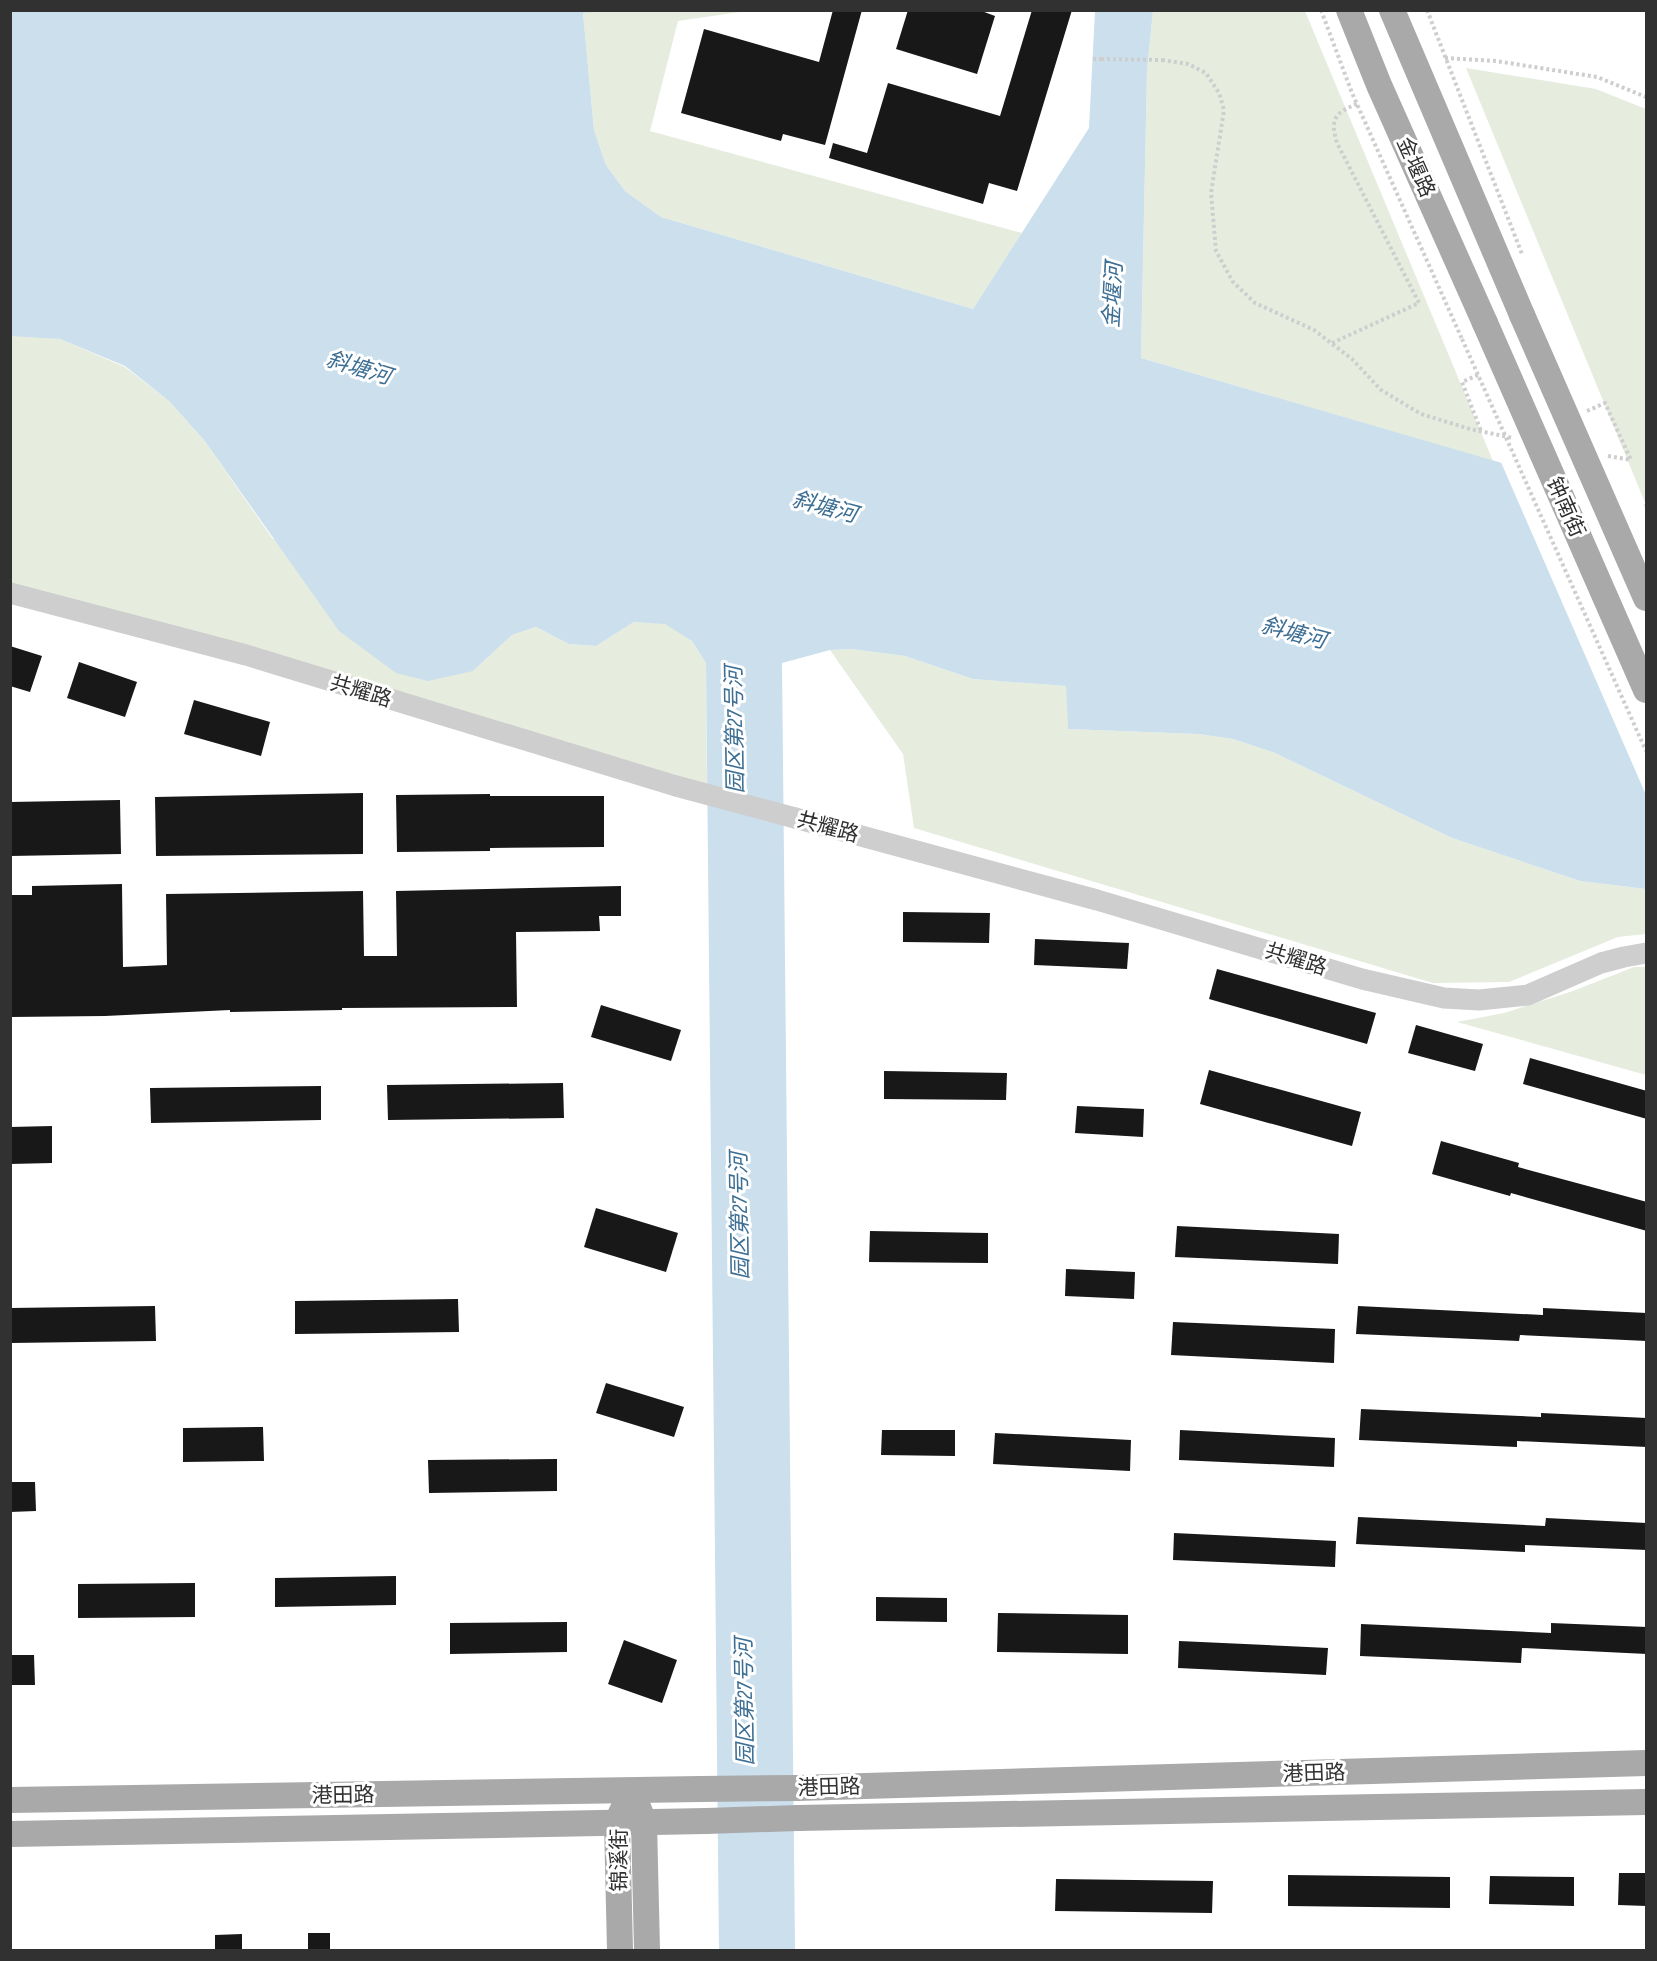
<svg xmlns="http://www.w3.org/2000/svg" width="1657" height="1961" viewBox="0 0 1657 1961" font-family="'Sofia Sans Condensed','Noto Sans SC',sans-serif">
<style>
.green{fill:#e6eddf}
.water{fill:#cbdfed}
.pier{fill:#fff}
.building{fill:#181818}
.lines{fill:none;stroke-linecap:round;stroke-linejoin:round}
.path{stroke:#cecece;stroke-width:4;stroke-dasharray:3 3;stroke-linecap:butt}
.minor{stroke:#cecece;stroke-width:21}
.major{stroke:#a9a9a9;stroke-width:26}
.path-bridge{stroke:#cecece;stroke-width:4;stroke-dasharray:3 3;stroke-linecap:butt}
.minor-bridge{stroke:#cecece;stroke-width:21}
.major-bridge{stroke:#a9a9a9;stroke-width:26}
.labels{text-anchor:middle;stroke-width:6;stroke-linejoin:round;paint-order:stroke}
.street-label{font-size:21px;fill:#313131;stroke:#fff}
.water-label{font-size:22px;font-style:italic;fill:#3d6f94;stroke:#fff}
</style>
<rect width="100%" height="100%" fill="#fff"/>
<g class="green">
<polygon points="603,10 747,11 678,21 650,131 1022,233 973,309 661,217 625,191 606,165 594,130 583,13"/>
<polygon points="1153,11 1305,11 1493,461 1141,358 1147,71"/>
<polygon points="1466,68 1596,89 1646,109 1646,505"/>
<polygon points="19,335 60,339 125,367 169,401 204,440 272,538 473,671 512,635 536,627 569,644 596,646 634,622 665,623 692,641 706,663 707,786 11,595 10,336"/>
<polygon points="852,649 905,656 973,679 1067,686 1068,729 1198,734 1233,739 1275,753 1452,838 1580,881 1646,889 1646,934 1618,937 1509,982 1433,983 914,828 903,754 830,650"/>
<polygon points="1634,967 1646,967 1646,1075 1457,1022 1504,1013 1573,991"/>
</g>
<polygon class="water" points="11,11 603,11 583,13 594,130 606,165 625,191 661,217 973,309 1089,128 1095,11 1153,11 1147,71 1141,358 1646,505 1646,889 1580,881 1452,838 1275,753 1233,739 1198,734 1068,729 1066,686 973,679 905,656 852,649 830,650 782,663 795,1950 719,1950 706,663 692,641 665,624 634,622 596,646 569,644 536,627 512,635 473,671 428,681 396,673 339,631 204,440 169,401 125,366 60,339 11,336"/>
<polygon class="pier" points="1500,460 1642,501 1646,510 1646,795"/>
<g class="building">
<polygon points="833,10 862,10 825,145 783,134 781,141 681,113 704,29 819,62"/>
<polygon points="908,10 979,10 995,16 977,74 896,49"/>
<polygon points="1032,10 1072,10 1017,191 989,183 983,204 829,158 833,143 867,153 888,83 1000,116"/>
<polygon points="10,646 42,656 30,692 10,686"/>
<polygon points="79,662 137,682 125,717 67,698"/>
<polygon points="194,700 270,722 261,756 184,734"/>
<polygon points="363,793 363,854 156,856 155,797"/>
<polygon points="490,794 490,796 604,796 604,847 490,848 490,851 397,852 396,795"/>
<polygon points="120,800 121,854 10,856 10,802"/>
<polygon points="122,884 123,967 167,965 166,894 363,891 364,956 397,956 396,891 621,886 621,916 599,916 600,931 516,932 517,1007 342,1008 342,1010 230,1012 230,1010 105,1016 10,1017 10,895 32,895 32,886"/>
<polygon points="903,912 990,913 989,943 903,942"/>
<polygon points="1035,939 1129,943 1127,969 1034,965"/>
<polygon points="1217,969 1376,1013 1367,1044 1209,999"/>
<polygon points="601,1005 681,1030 671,1061 591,1037"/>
<polygon points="1416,1025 1483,1044 1475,1071 1408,1053"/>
<polygon points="1530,1058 1647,1091 1647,1119 1523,1084"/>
<polygon points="1209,1070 1361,1112 1352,1146 1200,1104"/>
<polygon points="884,1071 1007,1073 1006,1100 884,1099"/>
<polygon points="563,1083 564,1118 388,1120 387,1085"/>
<polygon points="321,1086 321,1120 151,1123 150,1088"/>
<polygon points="1077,1106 1144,1109 1143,1137 1075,1133"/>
<polygon points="52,1126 52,1163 10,1164 10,1127"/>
<polygon points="1441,1141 1519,1163 1518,1167 1647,1202 1647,1231 1511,1193 1510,1196 1432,1174"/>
<polygon points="596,1208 678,1233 666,1272 584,1247"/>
<polygon points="1177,1226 1339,1234 1338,1264 1175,1257"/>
<polygon points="870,1231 988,1233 988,1263 869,1262"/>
<polygon points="1066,1269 1135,1272 1134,1299 1065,1296"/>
<polygon points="458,1299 459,1332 295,1334 295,1301"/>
<polygon points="155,1306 156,1341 10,1343 10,1308"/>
<polygon points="1358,1306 1543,1315 1543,1308 1647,1313 1647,1341 1520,1335 1519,1341 1356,1334"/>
<polygon points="1173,1322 1335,1329 1334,1363 1171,1355"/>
<polygon points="606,1383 684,1407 674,1437 596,1413"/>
<polygon points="1361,1409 1541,1417 1541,1413 1647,1418 1647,1447 1517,1441 1517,1447 1359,1440"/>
<polygon points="263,1427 264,1461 183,1462 183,1428"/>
<polygon points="882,1430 955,1430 955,1456 881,1455"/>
<polygon points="1180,1430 1335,1438 1334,1467 1179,1460"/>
<polygon points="995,1433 1131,1440 1130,1471 993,1464"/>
<polygon points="557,1459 557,1491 429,1493 428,1460"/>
<polygon points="10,1482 35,1482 36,1511 10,1512"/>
<polygon points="1358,1517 1545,1526 1546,1518 1647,1523 1647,1550 1525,1545 1525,1552 1356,1544"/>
<polygon points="1174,1533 1336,1541 1335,1567 1173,1560"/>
<polygon points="396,1576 396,1605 275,1607 275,1578"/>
<polygon points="195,1583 195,1617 78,1618 78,1584"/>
<polygon points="876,1597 947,1598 947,1622 876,1621"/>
<polygon points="998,1613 1128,1615 1128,1654 997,1652"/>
<polygon points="567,1622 567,1652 450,1654 450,1623"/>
<polygon points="1551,1623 1647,1627 1647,1654 1522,1648 1521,1663 1360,1656 1361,1624 1551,1633"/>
<polygon points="624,1640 677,1660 662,1703 608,1684"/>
<polygon points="1179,1641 1328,1648 1326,1675 1178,1668"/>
<polygon points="10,1655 34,1655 35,1685 10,1685"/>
<polygon points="1619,1873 1647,1873 1647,1906 1618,1905"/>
<polygon points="1288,1875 1450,1877 1450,1908 1288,1906"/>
<polygon points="1490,1876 1574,1877 1574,1906 1489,1904"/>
<polygon points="1056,1879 1213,1881 1212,1913 1055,1911"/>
<rect x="308" y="1933" width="22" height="17"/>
<polygon points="242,1934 242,1950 215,1950 215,1935"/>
</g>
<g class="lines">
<g class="path">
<polyline points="1321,10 1352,93 1462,339"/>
<polyline points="1427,10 1522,254"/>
<polyline points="1445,58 1496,61 1597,77 1646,97"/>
<polyline points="1093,59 1101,59"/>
<polyline points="1162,60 1188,64 1206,73 1219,93 1224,110 1211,193 1216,251 1233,282 1255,303 1314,330 1352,359 1381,390 1421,414 1470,429 1513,438"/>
<path d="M1332 343 1419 303 1337 143C1330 120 1334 113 1357 104"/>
<polyline points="1478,375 1462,382 1481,431"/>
<polyline points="1587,411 1605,403 1631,460"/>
<polyline points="1608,456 1631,460"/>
</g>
<g class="minor">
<polyline points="10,593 246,655 676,786"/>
<polyline points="795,818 1097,900 1362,979 1444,998 1479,1000 1528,995 1601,963 1624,957 1646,953"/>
</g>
<g class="major">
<polyline points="1349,10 1379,85 1485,323"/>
<polyline points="1392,10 1522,315"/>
<polyline points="797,1788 1646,1763"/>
<polyline points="10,1800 701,1789"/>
<polyline points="638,1807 644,1822 647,1950"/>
<polyline points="798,1818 1646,1802"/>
<polyline points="10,1834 706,1821"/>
<polyline points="620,1950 617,1822 624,1807"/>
</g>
<g class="path-bridge">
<polyline points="1101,59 1162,60"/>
<polyline points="1462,339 1646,751"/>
</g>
<polyline class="minor-bridge" points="676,786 795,818"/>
<g class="major-bridge">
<polyline points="1522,315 1646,598"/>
<polyline points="1485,323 1646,690"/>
<polyline points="701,1789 797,1788"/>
<polyline points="706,1821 798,1818"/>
</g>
</g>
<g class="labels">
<g class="street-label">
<text transform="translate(1416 167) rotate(66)" y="7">金堰路</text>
<text transform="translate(1566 507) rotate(66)" y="7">钟南街</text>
<text transform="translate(361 691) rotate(17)" y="7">共耀路</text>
<text transform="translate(828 827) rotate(15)" y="7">共耀路</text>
<text transform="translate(1296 959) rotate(17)" y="7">共耀路</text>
<text transform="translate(1314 1773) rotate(-2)" y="7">港田路</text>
<text transform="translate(829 1787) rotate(-2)" y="7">港田路</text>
<text transform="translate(343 1795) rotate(-1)" y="7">港田路</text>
<text transform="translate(619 1860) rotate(-90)" y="7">锦溪街</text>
</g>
<g class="water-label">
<text transform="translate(1112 295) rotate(-87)" y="8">金堰河</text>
<text transform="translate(359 367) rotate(17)" y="8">斜塘河</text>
<text transform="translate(825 506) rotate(15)" y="8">斜塘河</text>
<text transform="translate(1294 632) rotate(15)" y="8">斜塘河</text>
<text transform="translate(734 730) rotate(-91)" y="8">园区第27号河</text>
<text transform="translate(739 1216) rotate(-91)" y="8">园区第27号河</text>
<text transform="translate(744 1702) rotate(-91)" y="8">园区第27号河</text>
</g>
</g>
<rect width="1657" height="1961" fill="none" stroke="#313131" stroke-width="24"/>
</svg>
